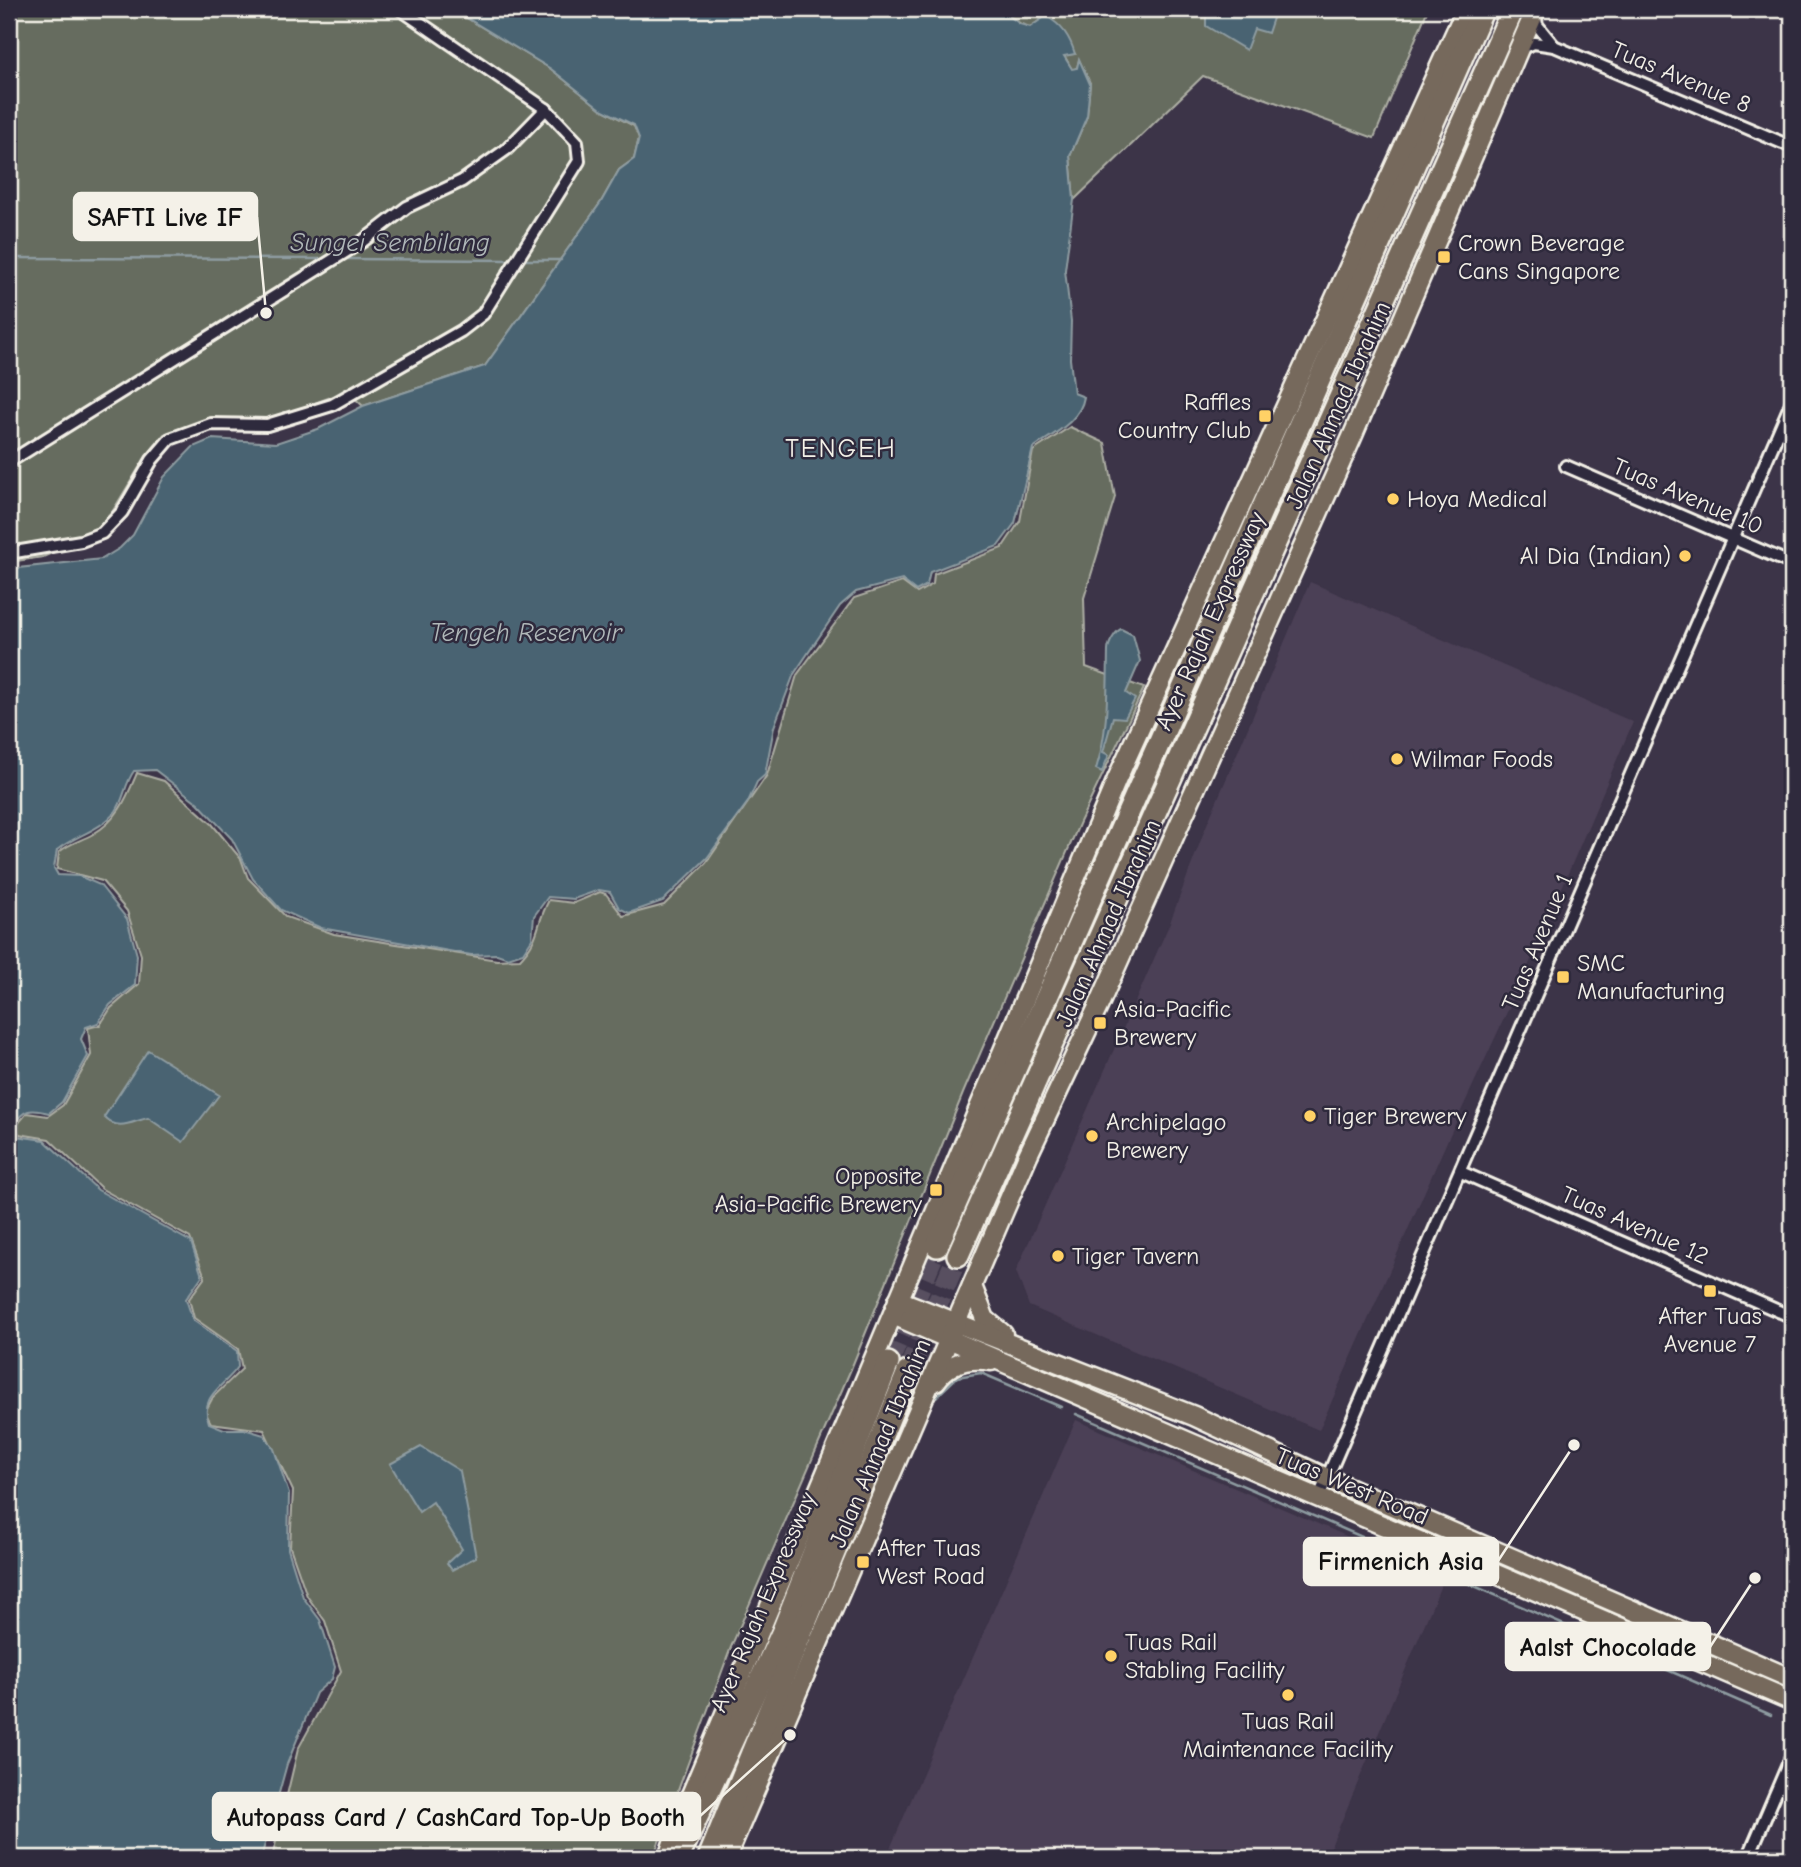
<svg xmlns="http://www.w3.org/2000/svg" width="1801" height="1867" viewBox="0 0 1801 1867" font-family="'Comic Neue',sans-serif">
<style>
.built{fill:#4c4056}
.green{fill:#666c5f;stroke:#adaea4;stroke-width:2}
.water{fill:#4a6372;stroke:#8e9ca1;stroke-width:2}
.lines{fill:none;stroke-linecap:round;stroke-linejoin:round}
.stream{stroke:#8e9ca1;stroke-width:2.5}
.motorway-tunnel{stroke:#585060;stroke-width:21;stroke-dasharray:21 10;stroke-linecap:butt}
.minor-casing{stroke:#f4f1e8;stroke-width:16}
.primary-casing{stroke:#f4f1e8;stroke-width:23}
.motorway-casing{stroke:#f4f1e8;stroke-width:26}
.minor{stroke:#2f2a3d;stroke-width:10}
.primary{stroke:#76695c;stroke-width:18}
.motorway{stroke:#76695c;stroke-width:21}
.poi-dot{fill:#ffd166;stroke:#2f2a3d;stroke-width:2.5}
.labels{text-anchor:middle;stroke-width:5;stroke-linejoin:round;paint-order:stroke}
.street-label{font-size:24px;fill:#f4f1e8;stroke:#2f2a3d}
.poi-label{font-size:24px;fill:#f4f1e8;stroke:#2f2a3d;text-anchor:start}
.water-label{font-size:26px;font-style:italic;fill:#b0b8b9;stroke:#2f2a3d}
.neighbourhood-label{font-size:26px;letter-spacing:2px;fill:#f4f1e8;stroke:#2f2a3d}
.leader{fill:none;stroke:#f4f1e8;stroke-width:2.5}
.callout-dot{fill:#f4f1e8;stroke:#2f2a3d;stroke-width:2.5}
.callout{fill:#f4f1e8;stroke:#f4f1e8;stroke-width:2.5}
.callout-label{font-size:26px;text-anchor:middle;font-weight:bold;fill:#111}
</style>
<rect width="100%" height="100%" fill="#3c3448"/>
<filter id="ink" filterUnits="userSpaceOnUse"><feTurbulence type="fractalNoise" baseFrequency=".0143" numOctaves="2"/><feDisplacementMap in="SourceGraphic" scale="14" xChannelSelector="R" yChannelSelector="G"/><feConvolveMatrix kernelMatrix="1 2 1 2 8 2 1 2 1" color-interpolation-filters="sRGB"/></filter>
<g filter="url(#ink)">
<g class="built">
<polygon points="1310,582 1633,722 1527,969 1448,1139 1319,1430 1029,1306 1016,1271 1169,925 1205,829"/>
<polygon points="1076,1420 1444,1578 1326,1858 886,1858"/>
</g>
<g class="green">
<polygon points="9,9 452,9 551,69 601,109 634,126 639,138 634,159 619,170 601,202 485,366 363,406 347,391 267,421 209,420 164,434 146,456 100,532 43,557 9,562 9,468 21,457 17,451 9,455"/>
<polygon points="1000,9 1428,9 1374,138 1203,76 1074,200 1070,156 1087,116 1090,83 1079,60 1077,68 1072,70 1064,55 1075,54 1046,16 1030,27 1021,24"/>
<path d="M1070 427 1105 443 1115 497 1084 598 1086 667 1144 688 1080 822 964 1091 851 1369 731 1647 653 1858H272L298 1749 341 1671 325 1621 307 1596 290 1547 293 1491 264 1430 211 1423 205 1412 213 1397 242 1369 238 1349 194 1318 189 1299 205 1277 190 1238 102 1189 49 1139 19 1134 16 1126 27 1113 48 1116 63 1105 91 1055 88 1028 100 1025 111 1008 139 984 141 955 127 911 102 881 57 869 59 852C71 842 81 841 93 834 118 820 126 799 137 773L164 781 212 824 241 859 248 878 286 917 334 934 497 960 520 959C541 937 535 926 549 900L574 903 600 892 606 894 623 916 664 905 706 863 767 775 797 675 854 598 902 582 917 593 933 584 934 574 1002 548 1020 521 1033 451Z"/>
</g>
<g class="water">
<path d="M452 9H1000L1020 24 1030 27 1046 16C1062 25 1070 37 1075 54L1064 56 1072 69 1077 68 1079 59 1090 84 1087 116 1070 156 1074 200 1065 270 1071 321 1070 359 1074 393 1084 397C1080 422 1053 434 1033 448L1015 523 998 546 930 572 927 585 916 591 902 580 856 592 840 606 794 674 774 727 765 775 757 782 748 802 707 858 663 901 629 913 619 908 610 892 599 890 574 899 548 897 534 916 532 939 523 953 508 958 497 954 471 955 321 928 281 910 253 879 232 839 198 803 155 770 134 771C125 783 124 800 116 811 100 831 76 835 57 850L54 868 58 875 79 876 100 885 127 919 137 955 135 985 110 1005 98 1023 86 1027 81 1039 88 1056 62 1102 49 1113C30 1108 23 1109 13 1126L17 1136 44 1140 98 1190 191 1242 202 1276 186 1299 193 1320 237 1351 238 1367C224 1387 199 1395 209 1423L224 1429H244L264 1435 274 1449 289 1494 288 1549 303 1597 320 1620 335 1667 332 1679 316 1693 287 1764 261 1858H9V569L102 559 120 548 133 535 164 477 193 447 212 439 276 443 318 429 363 406 485 366 601 202 619 170 634 159 639 138 634 125 601 109 551 69Z"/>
<polygon points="1206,9 1276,9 1268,33 1254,29 1246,50 1206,26"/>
<path d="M1121 629 1133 635 1140 661 1126 693 1135 699 1125 718 1113 717 1103 752 1109 755 1102 772 1096 769C1109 729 1107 690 1108 651 1108 644 1115 632 1121 629Z"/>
<path d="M148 1050 219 1095 183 1142 148 1118C133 1121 118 1132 104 1117Z"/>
<polygon points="421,1447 460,1471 476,1557 452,1570 447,1563 462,1549 433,1502 419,1512 390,1464"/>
</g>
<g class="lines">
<g class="stream">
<polyline points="9,258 326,259"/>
<polyline points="343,259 512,260"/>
<polyline points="522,260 561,260"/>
<polyline points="936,1397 957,1377 981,1373 1061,1407"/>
<polyline points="1076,1414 1397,1552"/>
<polyline points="1411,1558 1426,1565"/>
<polyline points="1442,1572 1771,1715"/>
</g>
<g class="motorway-tunnel">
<polyline points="888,1363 937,1246"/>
<polyline points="908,1372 958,1255"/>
</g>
<g class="minor-casing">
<g id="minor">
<polyline points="1535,13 1537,25 1554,46"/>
<polyline points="1520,49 1534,43 1554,46 1792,147"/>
<polyline points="9,462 363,241 407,207 462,181 507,149 546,109"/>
<polyline points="1566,466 1792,564"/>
<polyline points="9,553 81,541 102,533 122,512 152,460 170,439 211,424 267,425 332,405 461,331 483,314 579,161 577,142 546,109 400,9"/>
<polyline points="1461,1172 1792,1317"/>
<polyline points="1318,1499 1792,401"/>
<polyline points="1748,1858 1792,1755"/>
</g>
</g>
<g class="primary-casing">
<g id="primary">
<polyline points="972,1286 985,1319 1003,1334"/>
<polyline points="898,1300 1194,1416 1318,1474 1792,1679"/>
<polyline points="893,1315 1792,1701"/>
<path d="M936 1381C949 1362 969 1357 991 1361"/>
<polyline points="668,1858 680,1821 1117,779 1466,9"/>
<polyline points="726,1858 1028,1155 1098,1007 1353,435 1536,9"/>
</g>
</g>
<g class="motorway-casing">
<g id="motorway">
<polyline points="937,1246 1483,9"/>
<polyline points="958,1255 1513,9"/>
<polyline points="678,1858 782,1633 888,1363"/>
<polyline points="709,1858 908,1372"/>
</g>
</g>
<use href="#minor" class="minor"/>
<use href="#primary" class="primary"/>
<use href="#motorway" class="motorway"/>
</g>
</g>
<g class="poi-dot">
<rect x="1437" y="250" width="14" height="14" rx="3.5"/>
<rect x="1258" y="409" width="14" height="14" rx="3.5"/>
<circle cx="1393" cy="499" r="7"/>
<circle cx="1685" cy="556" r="7"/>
<circle cx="1397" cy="759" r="7"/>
<rect x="1556" y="970" width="14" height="14" rx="3.5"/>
<rect x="1093" y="1016" width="14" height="14" rx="3.5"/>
<circle cx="1310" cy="1116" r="7"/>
<circle cx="1092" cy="1136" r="7"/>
<rect x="929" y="1183" width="14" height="14" rx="3.5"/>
<circle cx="1058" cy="1256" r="7"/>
<rect x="1703" y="1284" width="14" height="14" rx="3.5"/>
<rect x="856" y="1555" width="14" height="14" rx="3.5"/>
<circle cx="1111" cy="1656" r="7"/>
<circle cx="1288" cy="1695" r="7"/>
</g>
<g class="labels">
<g class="street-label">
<text transform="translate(1681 77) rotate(23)" y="8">Tuas Avenue 8</text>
<text transform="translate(1338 405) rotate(-66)" y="8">Jalan Ahmad Ibrahim</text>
<text transform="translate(1688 496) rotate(23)" y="8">Tuas Avenue 10</text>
<text transform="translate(1210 621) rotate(-66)" y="8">Ayer Rajah Expressway</text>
<text transform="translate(1108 923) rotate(-66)" y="8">Jalan Ahmad Ibrahim</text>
<text transform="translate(1537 942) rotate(-67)" y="8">Tuas Avenue 1</text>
<text transform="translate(1635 1225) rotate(24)" y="8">Tuas Avenue 12</text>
<text transform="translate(880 1443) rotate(-67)" y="8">Jalan Ahmad Ibrahim</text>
<text transform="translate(1352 1486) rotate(23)" y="8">Tuas West Road</text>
<text transform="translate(763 1602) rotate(-67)" y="8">Ayer Rajah Expressway</text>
</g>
<g class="poi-label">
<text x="1458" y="251">Crown Beverage<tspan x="1458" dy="28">Cans Singapore</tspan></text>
<text x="1251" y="410" text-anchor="end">Raffles<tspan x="1251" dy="28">Country Club</tspan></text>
<text x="1407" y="507">Hoya Medical</text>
<text x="1671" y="564" text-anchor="end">Al Dia (Indian)</text>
<text x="1411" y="767">Wilmar Foods</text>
<text x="1577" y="971">SMC<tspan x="1577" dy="28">Manufacturing</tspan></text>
<text x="1114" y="1017">Asia-Pacific<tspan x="1114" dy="28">Brewery</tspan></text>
<text x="1324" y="1124">Tiger Brewery</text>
<text x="1106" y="1130">Archipelago<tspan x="1106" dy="28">Brewery</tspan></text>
<text x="922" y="1184" text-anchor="end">Opposite<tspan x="922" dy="28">Asia-Pacific Brewery</tspan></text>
<text x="1072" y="1264">Tiger Tavern</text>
<text x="1710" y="1324" text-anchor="middle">After Tuas<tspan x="1710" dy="28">Avenue 7</tspan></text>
<text x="877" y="1556">After Tuas<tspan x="877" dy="28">West Road</tspan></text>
<text x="1125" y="1650">Tuas Rail<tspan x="1125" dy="28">Stabling Facility</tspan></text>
<text x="1288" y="1729" text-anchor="middle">Tuas Rail<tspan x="1288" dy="28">Maintenance Facility</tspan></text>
</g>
<g class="water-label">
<text x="390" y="251">Sungei Sembilang</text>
<text x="526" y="641">Tengeh Reservoir</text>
</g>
<g class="neighbourhood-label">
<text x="841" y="457">TENGEH</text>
</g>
</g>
<path class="leader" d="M266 313L257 217M1574 1445L1498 1561M1755 1578L1710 1647M790 1735L700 1816"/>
<g class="callout-dot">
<circle cx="266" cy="313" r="7"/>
<circle cx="1574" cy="1445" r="7"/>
<circle cx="1755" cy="1578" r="7"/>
<circle cx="790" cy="1735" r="7"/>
</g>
<g class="callout">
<rect x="74" y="193" width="183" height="47" rx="7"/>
<rect x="1304" y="1538" width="194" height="47" rx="7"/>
<rect x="1506" y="1623" width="204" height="47" rx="7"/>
<rect x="213" y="1793" width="487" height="47" rx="7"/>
</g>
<g class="callout-label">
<text x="165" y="226">SAFTI Live IF</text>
<text x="1401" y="1570">Firmenich Asia</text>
<text x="1608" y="1656">Aalst Chocolade</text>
<text x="456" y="1826">Autopass Card / CashCard Top-Up Booth</text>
</g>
<rect width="1801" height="1867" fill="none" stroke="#2f2a3d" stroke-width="35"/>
<rect x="18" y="18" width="1766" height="1832" fill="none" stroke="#f4f1e8" stroke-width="2.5" filter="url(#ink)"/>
</svg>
